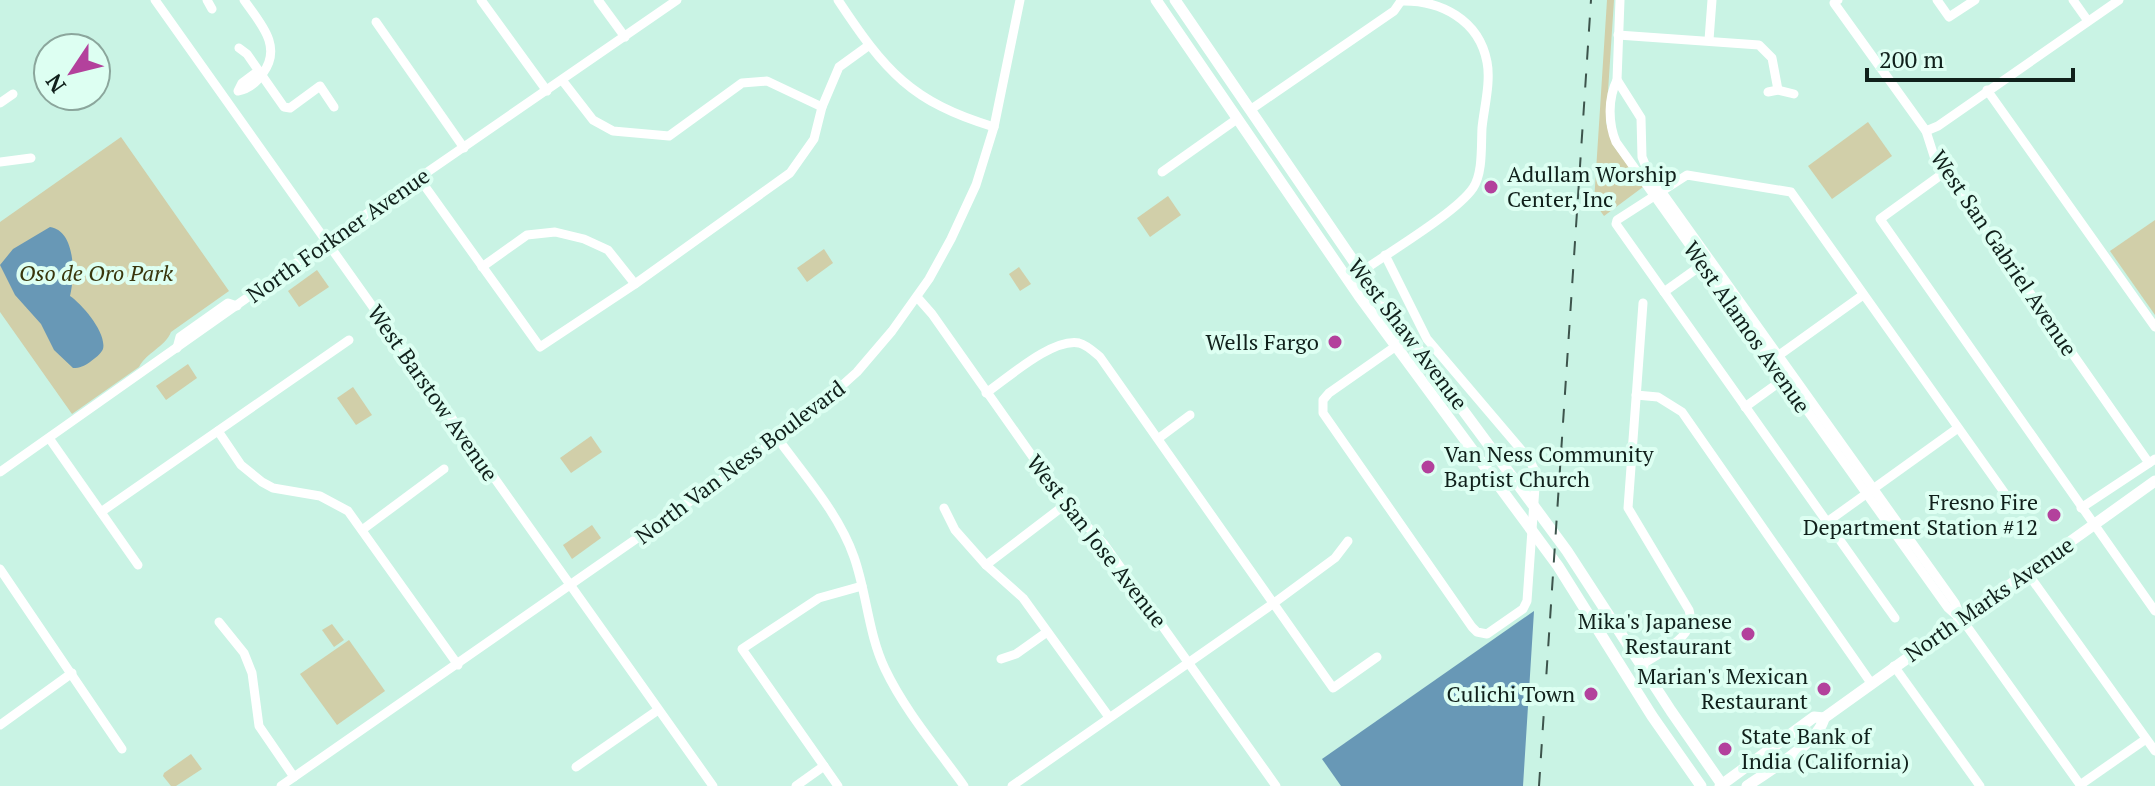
<svg xmlns="http://www.w3.org/2000/svg" width="2155" height="786" viewBox="0 0 2155 786" font-family="'PT Serif',serif">
<style>
.green{fill:#d1cfa9}
.water{fill:#6898b6}
.lines{fill:none;stroke-linecap:round;stroke-linejoin:round}
.minor{stroke:#fff;stroke-width:9}
.major{stroke:#fff;stroke-width:11}
.rail{stroke:#3d544c;stroke-width:2;stroke-dasharray:14 14;stroke-linecap:butt}
.poi-dot{fill:#b3419c;stroke:#ddfff2;stroke-width:3}
.labels{text-anchor:middle;stroke-width:8;stroke-linejoin:round;paint-order:stroke}
.poi-label{font-size:22px;fill:#10201b;stroke:#ddfff2;text-anchor:end}
.street-label{font-size:22px;fill:#10201b;stroke:#ddfff2}
.park-label{font-size:22px;font-style:italic;fill:#39360d;stroke:#ddfff2}
</style>
<rect width="100%" height="100%" fill="#c9f3e4"/>
<g class="green">
<polygon points="1607,0 1614,0 1606,122 1613,145 1643,187 1604,216 1594,202"/>
<polygon points="1868,122 1892,156 1832,199 1808,166"/>
<path d="M121 137 229 291 171 332C165 347 147 352 139 367L72 414 0 312V222Z"/>
<polygon points="1168,196 1181,215 1150,237 1137,218"/>
<polygon points="2155,220 2155,315 2110,251"/>
<polygon points="824,249 833,263 807,282 797,268"/>
<polygon points="1019,267 1031,284 1020,291 1009,274"/>
<polygon points="317,270 329,287 299,307 288,291"/>
<polygon points="188,364 197,378 166,400 156,386"/>
<polygon points="353,387 372,415 356,425 337,398"/>
<polygon points="591,436 602,452 571,473 560,458"/>
<polygon points="592,525 601,538 572,559 563,545"/>
<polygon points="332,624 344,640 334,647 322,630"/>
<polygon points="349,640 385,691 337,725 300,674"/>
<polygon points="191,754 202,769 176,786 171,786 163,776 164,773"/>
</g>
<g class="water">
<path d="M50 227C76 231 75 276 70 296 82 304 107 333 103 349 101 354 95 358 90 362 84 366 80 368 73 368L54 350 41 324 15 295 0 265 13 249Z"/>
<polygon points="1534,611 1523,786 1341,786 1322,759"/>
</g>
<g class="lines">
<g class="minor">
<polyline points="155,0 713,786"/>
<polyline points="207,0 212,9"/>
<path d="M244 0C260 23 283 46 263 73 257 82 250 89 238 91L242 83 254 74 262 75"/>
<polyline points="481,0 547,91"/>
<polyline points="598,0 625,37"/>
<path d="M838 0C885 71 911 102 994 127"/>
<path d="M1620 0 1617 80C1608 98 1608 123 1616 142L1948 608 1957 616"/>
<polyline points="1838,0 1834,3 1926,131 1934,156 2149,463"/>
<polyline points="1937,0 1949,17 1975,0"/>
<polyline points="2073,0 2088,21"/>
<polyline points="376,22 464,148"/>
<polyline points="1618,35 1759,45 1772,58 1778,90"/>
<polyline points="1709,40 1712,0"/>
<polyline points="239,48 247,54 284,107 290,108 320,86 334,107"/>
<polyline points="562,80 593,120 613,131 669,136 742,83 767,81 822,107"/>
<polyline points="1617,80 1641,118 1642,157 1649,174 1955,603 1961,618 2081,786"/>
<polyline points="1987,90 2155,327"/>
<polyline points="1768,92 1778,90 1794,94"/>
<polyline points="0,103 13,94"/>
<polyline points="1250,110 1394,11 1401,1"/>
<polyline points="1926,131 1938,126 2119,0"/>
<polyline points="0,162 31,158"/>
<polyline points="1162,172 1237,119"/>
<polyline points="1945,172 1880,219 2155,611"/>
<polyline points="419,178 540,347 635,284 790,173 814,139 822,107 839,67 868,46"/>
<polyline points="1385,255 1427,339 1529,459 1536,473 1527,601 1523,609 1487,634 1477,632 1472,627 1323,413 1323,400 1329,393 1409,337"/>
<polyline points="482,267 527,235 555,232 584,239 608,250 635,284"/>
<path d="M1361 272C1388 253 1457 212 1473 188 1483 173 1481 147 1482 128 1484 108 1491 82 1487 62 1479 20 1441 0 1401 1"/>
<polyline points="1664,292 1706,262"/>
<polyline points="917,297 932,314 1066,504 1104,544 1276,786"/>
<polyline points="177,348 180,337 228,303 237,306"/>
<polyline points="1775,358 1863,295"/>
<path d="M986 393C1008 378 1052 338 1079 343 1087 345 1094 352 1100 357L1333 688 1377 657"/>
<polyline points="1636,395 1658,397 1682,412 1871,683"/>
<polyline points="1745,407 1788,376"/>
<polyline points="218,431 241,465 262,482 273,488 320,496 348,511 458,665"/>
<polyline points="49,438 138,565"/>
<polyline points="1159,438 1190,415"/>
<path d="M778 439C805 476 839 514 854 557 867 594 868 633 885 669 905 711 937 748 964 786"/>
<polyline points="0,472 326,242 677,0"/>
<polyline points="944,508 955,530 986,565 1023,598 1109,717"/>
<polyline points="2081,508 2155,459"/>
<polyline points="101,512 349,340"/>
<polyline points="1827,522 1958,428"/>
<polyline points="362,530 444,469"/>
<polyline points="986,565 1066,504"/>
<polyline points="0,569 122,749"/>
<polyline points="2026,571 2155,751"/>
<polyline points="1895,618 1616,224 1617,220 1687,175 1791,192 2011,502"/>
<polyline points="219,622 244,653 252,673 259,726 294,777"/>
<polyline points="1001,659 1016,654 1047,632"/>
<path d="M1642 665C1661 651 1697 638 1689 610L1628 508 1643 303"/>
<polyline points="1894,666 1980,786"/>
<polyline points="0,725 72,673"/>
<polyline points="576,767 658,710"/>
<polyline points="2080,785 2146,739"/>
<polyline points="281,786 728,475 807,417 857,372 892,331 929,279 951,239 976,185 994,127 1020,0"/>
<polyline points="796,786 824,766"/>
<polyline points="838,786 742,649 819,598 862,586"/>
<polyline points="1012,786 1274,603 1335,558 1348,541"/>
</g>
<g class="major">
<polyline points="1156,0 1359,296 1558,566 1652,716 1701,786"/>
<polyline points="1175,0 1361,272 1567,551 1671,711 1723,786"/>
<polyline points="1720,786 1814,717 1824,718 2155,481"/>
<path d="M1747 786C1768 771 1819 743 1824 718"/>
</g>
<polyline class="rail" points="1539,786 1591,0"/>
</g>
<g class="poi-dot">
<circle cx="1491" cy="187" r="8"/>
<circle cx="1335" cy="342" r="8"/>
<circle cx="1428" cy="467" r="8"/>
<circle cx="2054" cy="515" r="8"/>
<circle cx="1748" cy="634" r="8"/>
<circle cx="1824" cy="689" r="8"/>
<circle cx="1591" cy="694" r="8"/>
<circle cx="1725" cy="749" r="8"/>
</g>
<g class="labels">
<g class="poi-label">
<text x="1507" y="182" text-anchor="start">Adullam Worship<tspan x="1507" dy="25">Center, Inc</tspan></text>
<text x="1319" y="350">Wells Fargo</text>
<text x="1444" y="462" text-anchor="start">Van Ness Community<tspan x="1444" dy="25">Baptist Church</tspan></text>
<text x="2038" y="510">Fresno Fire<tspan x="2038" dy="25">Department Station #12</tspan></text>
<text x="1732" y="629">Mika's Japanese<tspan x="1732" dy="25">Restaurant</tspan></text>
<text x="1808" y="684">Marian's Mexican<tspan x="1808" dy="25">Restaurant</tspan></text>
<text x="1575" y="702">Culichi Town</text>
<text x="1741" y="744" text-anchor="start">State Bank of<tspan x="1741" dy="25">India (California)</tspan></text>
</g>
<g class="street-label">
<text transform="translate(338 235) rotate(-35)" y="8">North Forkner Avenue</text>
<text transform="translate(2004 253) rotate(56)" y="8">West San Gabriel Avenue</text>
<text transform="translate(1747 327) rotate(55)" y="8">West Alamos Avenue</text>
<text transform="translate(1408 334) rotate(53)" y="8">West Shaw Avenue</text>
<text transform="translate(433 393) rotate(55)" y="8">West Barstow Avenue</text>
<text transform="translate(740 462) rotate(-37)" y="8">North Van Ness Boulevard</text>
<text transform="translate(1097 541) rotate(52)" y="8">West San Jose Avenue</text>
<text transform="translate(1989 599) rotate(-35)" y="8">North Marks Avenue</text>
</g>
<g class="park-label">
<text x="96" y="281">Oso de Oro Park</text>
</g>
</g>
<g transform="translate(72 72) rotate(235)"><circle r="38" fill="#ddfff2" stroke="#8ba69c" stroke-width="2"/>
<path d="M0-6L14 30L0 20L-14 30Z" fill="#b3419c"/>
<text y="-12" font-size="22" font-weight="bold" text-anchor="middle" fill="#10201b">N</text>
</g>
<path d="M1867 68v12h206v-12" fill="none" stroke="#10201b" stroke-width="4"/>
<text x="1879" y="68" font-size="24" fill="#10201b" stroke="#ddfff2" stroke-width="6" paint-order="stroke">200 m</text>
</svg>
